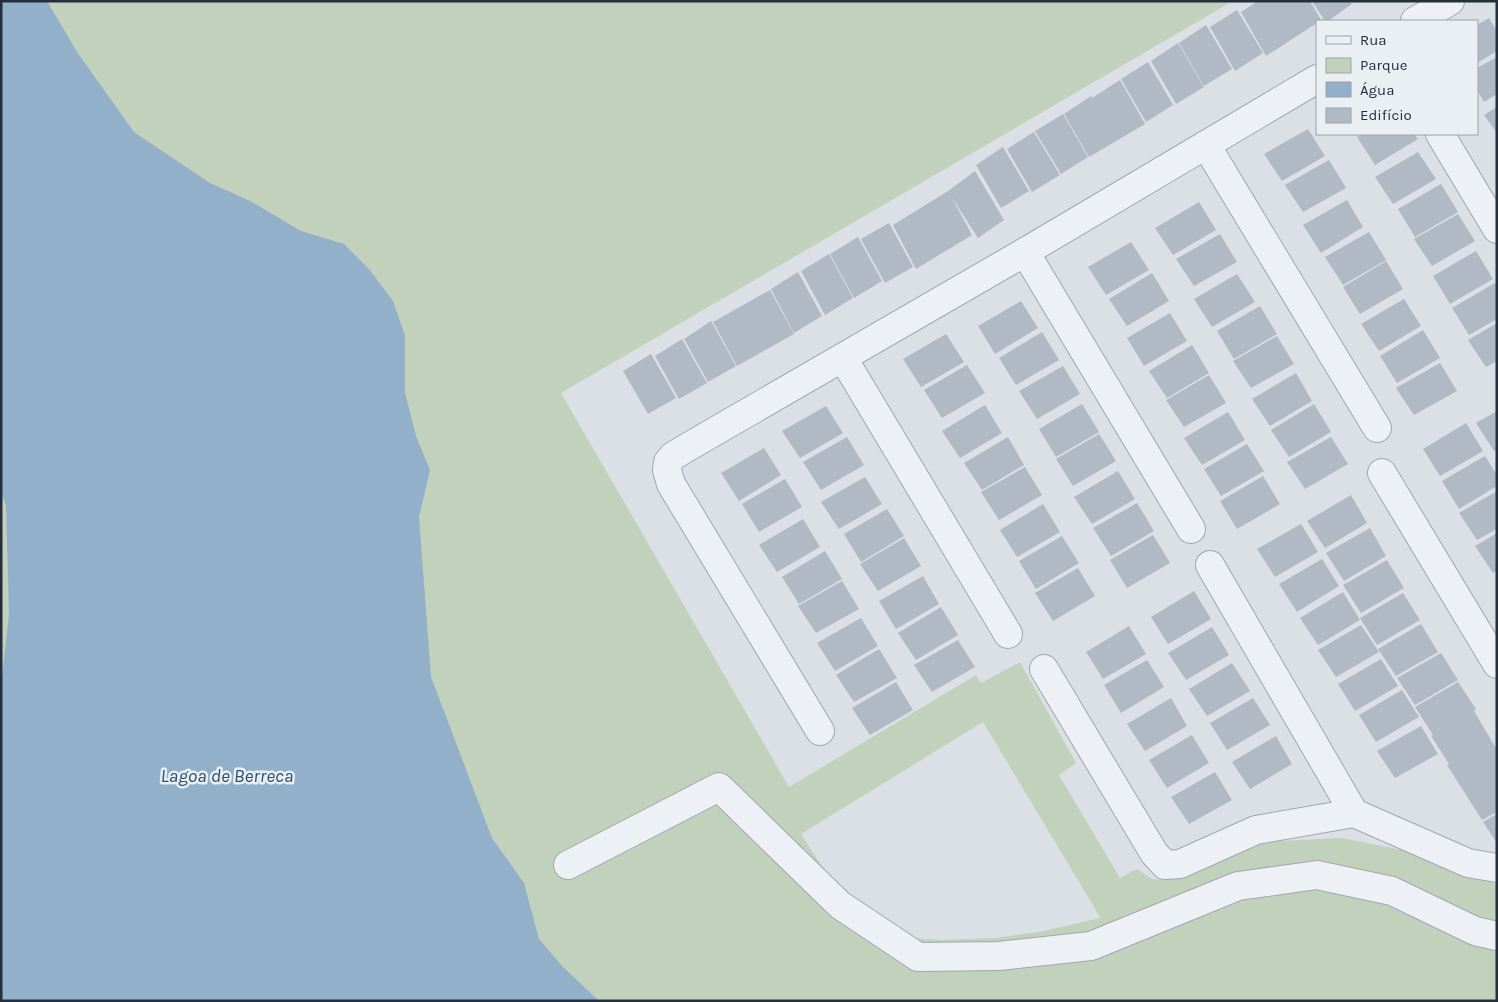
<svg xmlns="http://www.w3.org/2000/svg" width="1498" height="1002" viewBox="0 0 1498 1002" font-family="Karla,sans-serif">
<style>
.green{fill:#c2d1bb;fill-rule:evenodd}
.water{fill:#92b0ca}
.building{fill:#b1b9c4}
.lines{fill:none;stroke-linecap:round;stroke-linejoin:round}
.minor-casing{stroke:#a0a7b0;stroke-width:30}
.minor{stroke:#edf0f5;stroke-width:28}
.labels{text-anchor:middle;stroke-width:5;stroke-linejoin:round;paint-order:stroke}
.water-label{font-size:19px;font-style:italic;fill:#2b4f74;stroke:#eaeff4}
</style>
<rect width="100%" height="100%" fill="#dae0e6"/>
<path class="green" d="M1 1H1233L561 393 789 787 976 675 981 683 1020 662 1076 763 1059 775 1120 878 1137 869 1152 879 1164 880 1253 842 1342 838 1412 852 1497 884V1001H1ZM983 722 1100 917V918L1044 931 996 938 941 940 912 938 839 893 801 834Z"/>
<polygon class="water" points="1,1 47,1 77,52 134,132 210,183 250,201 301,231 344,244 369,269 393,301 405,336 405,393 416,436 430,470 419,517 431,677 492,838 524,883 539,939 562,966 599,1001 1,1001 1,687 9,614 6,506 1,491"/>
<g class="building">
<polygon points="1258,1 1310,1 1321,20 1317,21 1317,23 1266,56 1241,12"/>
<polygon points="1312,1 1350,1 1352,4 1328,21 1325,21"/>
<polygon points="1237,10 1263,53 1235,71 1210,27"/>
<polygon points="1489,18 1497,31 1497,51 1477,63 1477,25"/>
<polygon points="1206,25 1232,69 1204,86 1179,43"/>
<polygon points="1178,43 1204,87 1176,104 1151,61"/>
<polygon points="1497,57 1497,94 1484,102 1477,90 1477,68"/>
<polygon points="1148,62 1173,105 1146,122 1121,79"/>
<polygon points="1120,80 1145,124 1089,157 1064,114 1091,96 1092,98"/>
<polygon points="1497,107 1497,133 1484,115"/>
<polygon points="1063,114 1088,157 1061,174 1035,131"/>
<polygon points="1308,129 1325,156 1282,181 1264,154"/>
<polygon points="1034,132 1060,175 1032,192 1007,149"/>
<polygon points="1363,134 1414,134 1418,139 1375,165 1357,137"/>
<polygon points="1003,147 1029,191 1001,208 976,165"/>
<polygon points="1418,152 1436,179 1393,204 1375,177"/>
<polygon points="1329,160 1346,188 1303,212 1285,185"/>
<polygon points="975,171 1004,220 978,238 951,196 972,235 916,269 893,225 948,191"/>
<polygon points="1441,184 1458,212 1415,237 1398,209"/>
<polygon points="1347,200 1363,227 1321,253 1303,225"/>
<polygon points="1199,202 1216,230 1173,255 1155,228"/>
<polygon points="1458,214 1475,241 1432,266 1414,239"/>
<polygon points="889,223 913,267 885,283 861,239"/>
<polygon points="1369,232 1386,260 1343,285 1325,257"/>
<polygon points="1220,234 1237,262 1194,286 1176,259"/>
<polygon points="858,237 882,281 854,298 830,254"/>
<polygon points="1131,242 1149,270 1106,295 1088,267"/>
<polygon points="1476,251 1493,279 1450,304 1433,276"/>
<polygon points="829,254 853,298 825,315 801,271"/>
<polygon points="1386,261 1403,289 1360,314 1343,287"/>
<polygon points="798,272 822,316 794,333 771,289"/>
<polygon points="1152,273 1169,301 1127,326 1109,299"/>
<polygon points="1237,274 1255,302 1212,327 1194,299"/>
<polygon points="1495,283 1497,285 1497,319 1469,335 1452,308"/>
<polygon points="770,290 794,334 737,366 713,322"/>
<polygon points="1404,299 1421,326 1379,351 1361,324"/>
<polygon points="1021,301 1038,328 995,354 978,326"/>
<polygon points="1260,306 1277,334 1234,359 1217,331"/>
<polygon points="1170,313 1187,341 1144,366 1127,338"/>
<polygon points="711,321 736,366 708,382 684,339"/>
<polygon points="1497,323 1497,361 1486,367 1468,340"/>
<polygon points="1423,330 1440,358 1397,383 1380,356"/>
<polygon points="1042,332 1059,360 1016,385 999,358"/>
<polygon points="946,334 964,362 921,387 903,359"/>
<polygon points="1277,336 1294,364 1251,388 1233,361"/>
<polygon points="682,339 707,383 679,399 655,356"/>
<polygon points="1192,345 1209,373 1167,398 1149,371"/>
<polygon points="651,354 676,398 648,414 623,371"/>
<polygon points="1440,363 1457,391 1414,415 1396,388"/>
<polygon points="967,365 985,393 942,418 924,390"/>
<polygon points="1063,366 1080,394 1037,419 1019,391"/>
<polygon points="1296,373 1312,401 1270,426 1252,399"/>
<polygon points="1209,375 1226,403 1184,427 1166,400"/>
<polygon points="1082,404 1099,432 1056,457 1039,429"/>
<polygon points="1314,404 1331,432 1289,457 1271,430"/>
<polygon points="985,405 1002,433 960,458 942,431"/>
<polygon points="826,406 843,433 800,458 782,431"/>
<polygon points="1497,411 1497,449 1494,451 1476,423"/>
<polygon points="1228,412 1245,440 1202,465 1184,438"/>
<polygon points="1466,423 1483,451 1440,476 1423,449"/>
<polygon points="1099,434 1116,461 1073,486 1056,459"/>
<polygon points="847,437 864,465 821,490 803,462"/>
<polygon points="1008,437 1024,465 982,490 964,463"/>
<polygon points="1331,437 1348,464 1305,489 1287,462"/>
<polygon points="1247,444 1264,471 1221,496 1204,469"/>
<polygon points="764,448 781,475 739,501 721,473"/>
<polygon points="1485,456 1497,475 1497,486 1459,509 1442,481"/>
<polygon points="1025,467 1042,495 999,520 981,492"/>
<polygon points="1118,471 1135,499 1092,524 1074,497"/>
<polygon points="1263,476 1280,504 1237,529 1220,501"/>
<polygon points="865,477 882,504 839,529 821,502"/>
<polygon points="785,479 802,507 759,532 742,504"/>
<polygon points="1497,491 1497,529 1477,540 1459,513"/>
<polygon points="1351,495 1367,523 1325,548 1307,521"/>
<polygon points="1137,503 1154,531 1111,556 1093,528"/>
<polygon points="1043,504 1060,532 1017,557 1000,530"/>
<polygon points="887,509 904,536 861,562 844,534"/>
<polygon points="803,519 820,547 777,572 759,545"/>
<polygon points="1301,524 1318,552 1275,577 1257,549"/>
<polygon points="1370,528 1386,556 1344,581 1326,553"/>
<polygon points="1497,533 1497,571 1493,573 1475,546"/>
<polygon points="1153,535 1170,563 1127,588 1110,560"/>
<polygon points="1062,536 1079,563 1036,589 1019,561"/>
<polygon points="904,538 921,566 878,591 860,564"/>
<polygon points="825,551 842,579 799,604 782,577"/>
<polygon points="1322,559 1339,586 1297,612 1279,584"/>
<polygon points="1387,560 1404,588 1361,613 1343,585"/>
<polygon points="1078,568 1095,596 1053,621 1035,593"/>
<polygon points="923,576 939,604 896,629 879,601"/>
<polygon points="842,581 859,609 816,633 798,606"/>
<polygon points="1194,591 1211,619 1168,644 1151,617"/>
<polygon points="1343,592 1360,620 1318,645 1300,618"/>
<polygon points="1403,593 1420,620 1377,645 1360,618"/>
<polygon points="941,607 958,635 916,660 898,633"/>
<polygon points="861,618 878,646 835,671 817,643"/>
<polygon points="1421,624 1438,652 1396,676 1378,649"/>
<polygon points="1361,625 1379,652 1336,677 1318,650"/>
<polygon points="1129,626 1146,654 1103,679 1086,652"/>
<polygon points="1212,627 1229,655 1186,680 1168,653"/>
<polygon points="958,640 975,667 932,692 914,665"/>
<polygon points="879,649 897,678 854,702 836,675"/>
<polygon points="1441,653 1458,680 1415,705 1397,678"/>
<polygon points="1381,659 1398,686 1355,711 1338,684"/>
<polygon points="1147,660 1164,687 1121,713 1104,685"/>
<polygon points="1232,663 1250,691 1207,716 1189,689"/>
<polygon points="896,682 913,710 870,735 852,708"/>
<polygon points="1458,682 1476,709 1474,711 1497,750 1497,812 1482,820 1447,765 1449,764 1431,736 1433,735 1415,707"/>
<polygon points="1402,690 1419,717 1376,742 1359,715"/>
<polygon points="1171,698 1187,726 1145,751 1127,724"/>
<polygon points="1253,698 1270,725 1227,750 1210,723"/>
<polygon points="1421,726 1438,754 1395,778 1377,751"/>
<polygon points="1192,735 1209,763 1167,788 1149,760"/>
<polygon points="1276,736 1292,764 1250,789 1232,762"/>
<polygon points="1215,772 1232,800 1189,824 1171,797"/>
<polygon points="1497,814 1497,843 1483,822"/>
</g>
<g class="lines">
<g class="minor-casing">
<g id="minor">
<polyline points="1415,21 1450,1"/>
<polyline points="1440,134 1497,229"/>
<polyline points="1206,145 1377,428"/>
<polyline points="1025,252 1191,529"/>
<polyline points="843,358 1008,634"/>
<polyline points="1382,473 1497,664"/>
<polyline points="1210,565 1354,813"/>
<polyline points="1044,669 1154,853 1165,865 1180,864 1256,830 1354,813 1468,863 1497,868"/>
<polyline points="820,731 671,484 667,470 668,462 673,456 688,447 1025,252 1317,79"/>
<polyline points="568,865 719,787 840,905 918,957 999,956 1091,946 1238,886 1317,875 1392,891 1475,931 1497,936"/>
</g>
</g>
<use href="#minor" class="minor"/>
</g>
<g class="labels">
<g class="water-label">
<text x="227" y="782">Lagoa de Berreca</text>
</g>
</g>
<rect width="1498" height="1002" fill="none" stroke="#242e3d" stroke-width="5"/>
<rect x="1316" y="20" width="162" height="115" fill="#eaeff4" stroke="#9ba2ab"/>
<rect x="1326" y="36" width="25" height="8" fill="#edf0f5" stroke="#9ba2ab"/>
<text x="1360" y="45" font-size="15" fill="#242e3d">Rua</text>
<rect x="1326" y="58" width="25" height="15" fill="#c2d1bb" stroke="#9ba2ab"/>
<text x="1360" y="70" font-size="15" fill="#242e3d">Parque</text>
<rect x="1326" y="82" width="25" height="15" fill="#92b0ca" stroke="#9ba2ab"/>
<text x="1360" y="95" font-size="15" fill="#242e3d">Água</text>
<rect x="1326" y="108" width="25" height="15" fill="#b1b9c4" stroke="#9ba2ab"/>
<text x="1360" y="120" font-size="15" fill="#242e3d">Edifício</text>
</svg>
